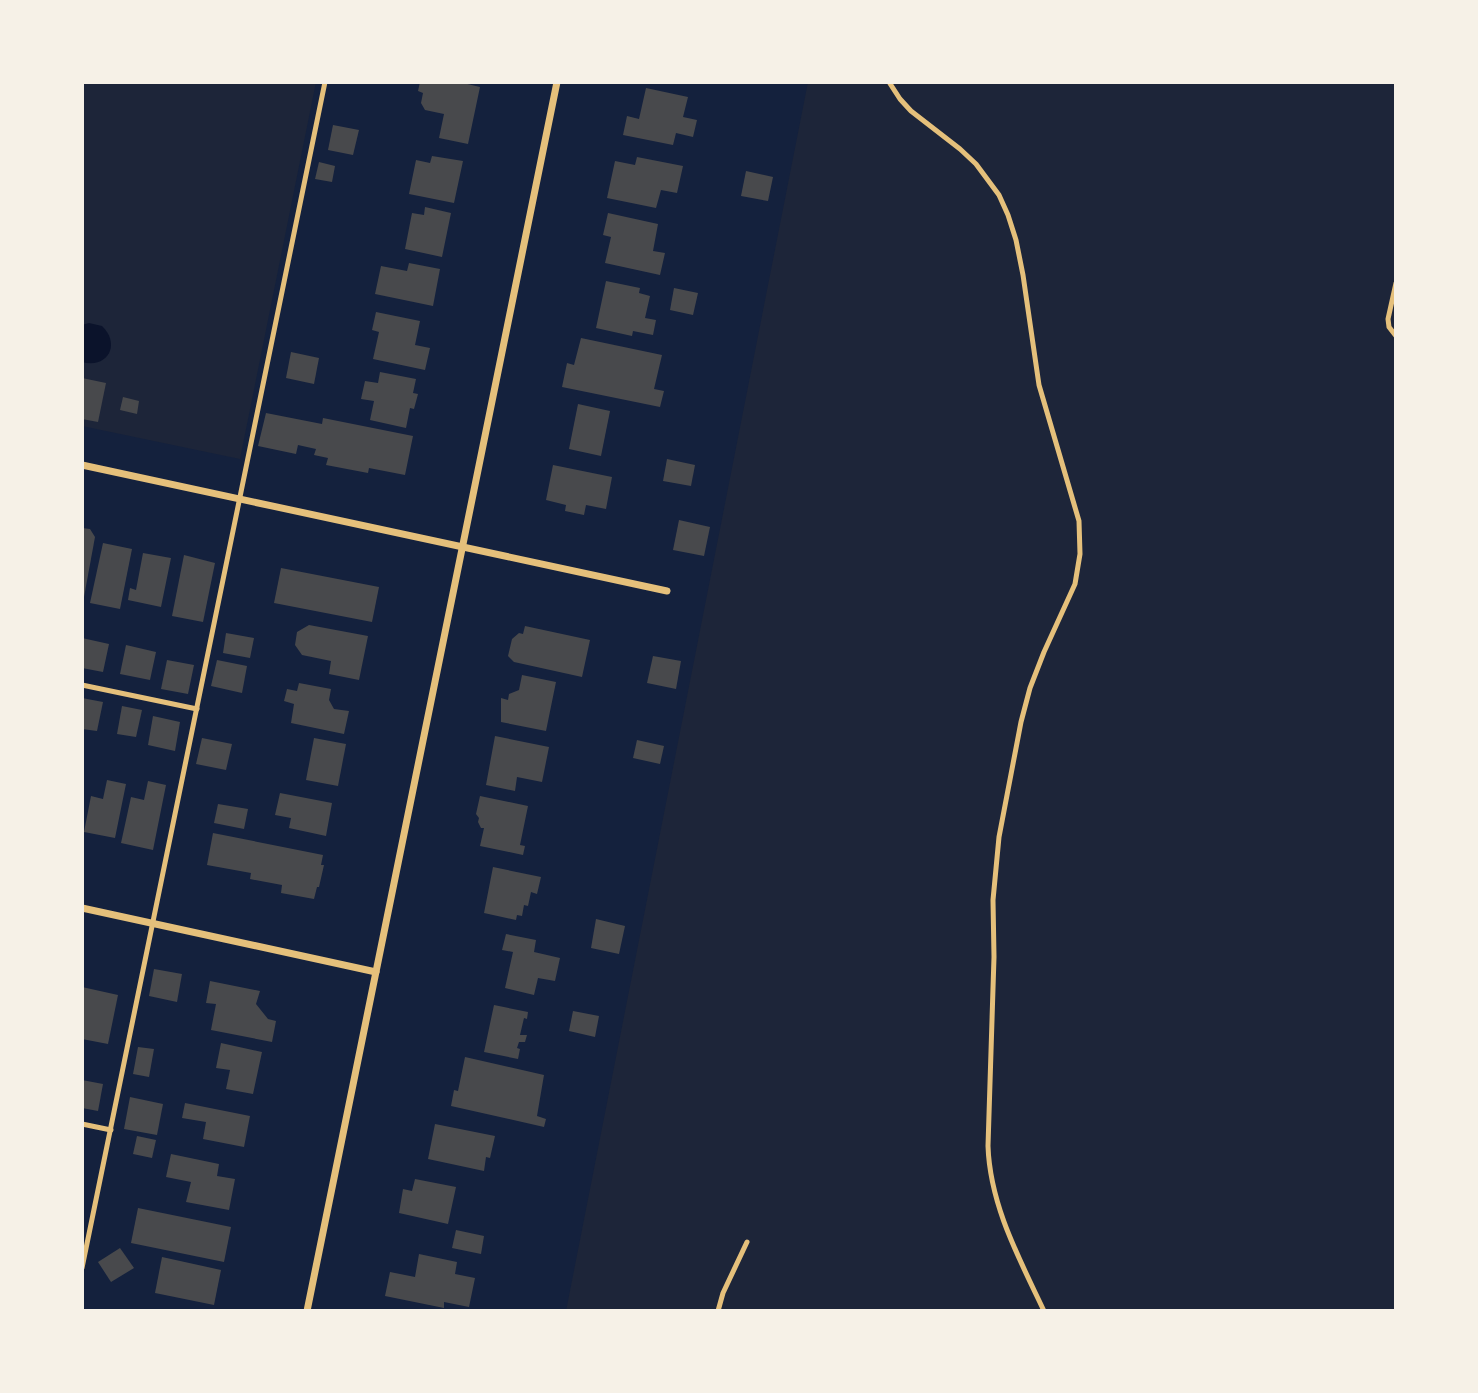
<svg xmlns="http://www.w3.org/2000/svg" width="1478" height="1393" viewBox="0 0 1478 1393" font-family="'Alegreya Sans',sans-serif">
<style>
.green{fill:#1d2539}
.water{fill:#0b132b}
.building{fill:#48494c}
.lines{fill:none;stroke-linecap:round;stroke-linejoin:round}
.service{stroke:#e5c07b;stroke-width:5}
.minor{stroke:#e5c07b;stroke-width:7}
</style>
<rect width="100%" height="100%" fill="#14213d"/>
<g class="green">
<polygon points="82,82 316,82 240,459 82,426"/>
<polygon points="808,82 1396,82 1396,1311 566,1311"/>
</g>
<path class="water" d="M89 323 102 326C121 344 108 369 82 362V325Z"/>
<g class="building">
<polygon points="420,82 459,82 480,87 468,144 439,138 444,114 425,110 421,103 423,93 418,91"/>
<polygon points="646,88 688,97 683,117 697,120 693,137 676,133 673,145 623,135 627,116 639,119"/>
<polygon points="333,125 359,130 353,155 328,150"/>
<polygon points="432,156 463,161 454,203 409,194 416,160 430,163"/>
<polygon points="637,157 683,166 677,193 661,190 656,208 607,198 615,161 635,165"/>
<polygon points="319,162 335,166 332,182 315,179"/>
<polygon points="746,171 773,177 768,201 741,196"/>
<polygon points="425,207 451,213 442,257 405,249 412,213 424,215"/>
<polygon points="608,213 658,224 653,251 665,253 660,275 605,263 611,237 603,235"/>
<polygon points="409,263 440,269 433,306 375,294 381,266 407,271"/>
<polygon points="606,281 640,288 639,293 650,296 645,318 656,320 653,335 633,331 632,336 596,328"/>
<polygon points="674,288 698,293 693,315 670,310"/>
<polygon points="376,312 420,321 415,345 430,348 425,370 373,359 379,332 372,330"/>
<polygon points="581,338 662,355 654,389 664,391 660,407 562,387 567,363 574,365"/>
<polygon points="291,352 319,358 314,384 286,378"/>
<polygon points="380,372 416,379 413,393 418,394 414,409 410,408 406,428 370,420 374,401 361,399 365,381 378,383"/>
<polygon points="82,378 106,383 98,422 82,419"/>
<polygon points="123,397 139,401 137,414 120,410"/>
<polygon points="578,404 610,411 601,456 569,449"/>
<polygon points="266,413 322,424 323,418 413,436 405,475 369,468 368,473 326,465 328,458 314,455 316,449 298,445 296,454 258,446"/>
<polygon points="667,459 695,465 691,486 663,481"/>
<polygon points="553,465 612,477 606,509 586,505 584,515 565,511 566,505 546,500"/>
<polygon points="679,520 710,527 704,556 673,550"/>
<polygon points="82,528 90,529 95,537 84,597 82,597"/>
<polygon points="103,543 132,549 120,609 90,603"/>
<polygon points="143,553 171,558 161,607 128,600 130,588 136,590"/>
<polygon points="184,555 215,563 203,622 172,616"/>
<polygon points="281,568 379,587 372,622 274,603"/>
<polygon points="309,625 368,636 359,680 329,674 331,661 302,655 295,645 297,632"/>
<polygon points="525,626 590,640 582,677 514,662 508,656 512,639 519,633 523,634"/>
<polygon points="226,633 254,638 250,658 223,653"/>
<polygon points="82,638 109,644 103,672 82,668"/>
<polygon points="126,645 156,652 150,680 120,674"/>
<polygon points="653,656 681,661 676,689 647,683"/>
<polygon points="167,660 194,665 188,694 161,689"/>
<polygon points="217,660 247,666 242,693 211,686"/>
<polygon points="522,675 556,682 546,731 501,722 501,698 508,700 509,694 519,690"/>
<polygon points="299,683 331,689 329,700 334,709 349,711 344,734 291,723 294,704 284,701 287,689 297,691"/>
<polygon points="82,698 103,702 97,731 82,729"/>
<polygon points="122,706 142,710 136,737 117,734"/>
<polygon points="153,716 180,722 175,751 148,745"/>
<polygon points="495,736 549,747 542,782 517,777 515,791 486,785"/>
<polygon points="202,738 232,744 226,770 196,764"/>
<polygon points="314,738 346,744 338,786 306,780"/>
<polygon points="637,740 664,746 660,764 633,758"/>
<polygon points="107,780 126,784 115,838 84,832 91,796 103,799"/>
<polygon points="148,781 166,785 153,850 121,843 131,797 144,800"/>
<polygon points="280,793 332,803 326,836 289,828 291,818 275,815"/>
<polygon points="480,796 528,806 520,845 525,846 523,855 480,846 484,828 481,828 478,822 479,818 476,814"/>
<polygon points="218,804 248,809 244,829 214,823"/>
<polygon points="213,833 323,855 321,865 324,865 319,887 317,887 314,899 281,893 282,885 250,879 251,873 207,865"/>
<polygon points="493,867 541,877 537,894 531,892 528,906 524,905 522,916 517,915 516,920 484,913"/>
<polygon points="596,919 625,926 619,954 591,948"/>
<polygon points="506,934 536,940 534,952 560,958 555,981 538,978 534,995 505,988 513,952 502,950"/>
<polygon points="154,969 182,974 177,1002 149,996"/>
<polygon points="210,981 260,991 256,1004 268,1019 276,1021 272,1042 211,1030 216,1004 206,1003"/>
<polygon points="82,987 118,995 108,1044 82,1039"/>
<polygon points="494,1005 528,1012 527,1019 524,1018 520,1035 527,1035 525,1042 519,1042 517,1048 520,1049 518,1059 484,1052"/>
<polygon points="573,1011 599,1016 595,1037 569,1031"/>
<polygon points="221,1043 262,1052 253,1094 226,1089 230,1070 216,1068"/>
<polygon points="138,1047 154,1049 149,1077 133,1074"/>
<polygon points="465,1057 544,1075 537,1116 546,1119 544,1127 451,1106 454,1090 458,1091"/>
<polygon points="82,1080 103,1084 98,1111 82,1108"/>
<polygon points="130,1097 163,1104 157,1135 124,1129"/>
<polygon points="185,1103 250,1116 244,1147 203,1139 206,1122 182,1118"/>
<polygon points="435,1124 495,1136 490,1158 486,1157 484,1171 428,1159"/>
<polygon points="137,1136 156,1140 152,1158 133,1154"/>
<polygon points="171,1154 219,1164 217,1176 235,1179 229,1210 186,1202 191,1182 166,1177"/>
<polygon points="415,1179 456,1187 448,1224 399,1213 403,1189 412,1191"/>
<polygon points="138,1208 231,1227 224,1262 131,1243"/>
<polygon points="456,1230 484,1236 481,1254 452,1248"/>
<polygon points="120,1248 134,1268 111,1282 98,1262"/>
<polygon points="419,1254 457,1262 455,1274 475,1278 469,1307 444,1302 444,1308 385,1296 390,1272 415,1277"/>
<polygon points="162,1257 221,1270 214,1305 155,1293"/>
</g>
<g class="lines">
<g class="service">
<path d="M889 82 900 99 911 111 960 149 976 164 999 195 1008 215 1016 240 1023 275 1039 385 1079 521 1080 554 1075 584 1044 652 1030 688 1021 722 999 837 993 900 994 957 988 1146C990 1205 1019 1258 1044 1311"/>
<polyline points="1396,283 1388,319 1389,327 1396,336"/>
<polyline points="82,685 197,709"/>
<polyline points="82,1124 111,1130"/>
<polyline points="82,1268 325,82"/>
<polyline points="718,1311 723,1293 747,1242"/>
</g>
<g class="minor">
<polyline points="82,465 667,591"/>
<polyline points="82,908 376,972"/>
<polyline points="307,1311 557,82"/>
</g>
</g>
<rect width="1478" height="1393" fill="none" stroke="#f6f1e7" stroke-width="168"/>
</svg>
